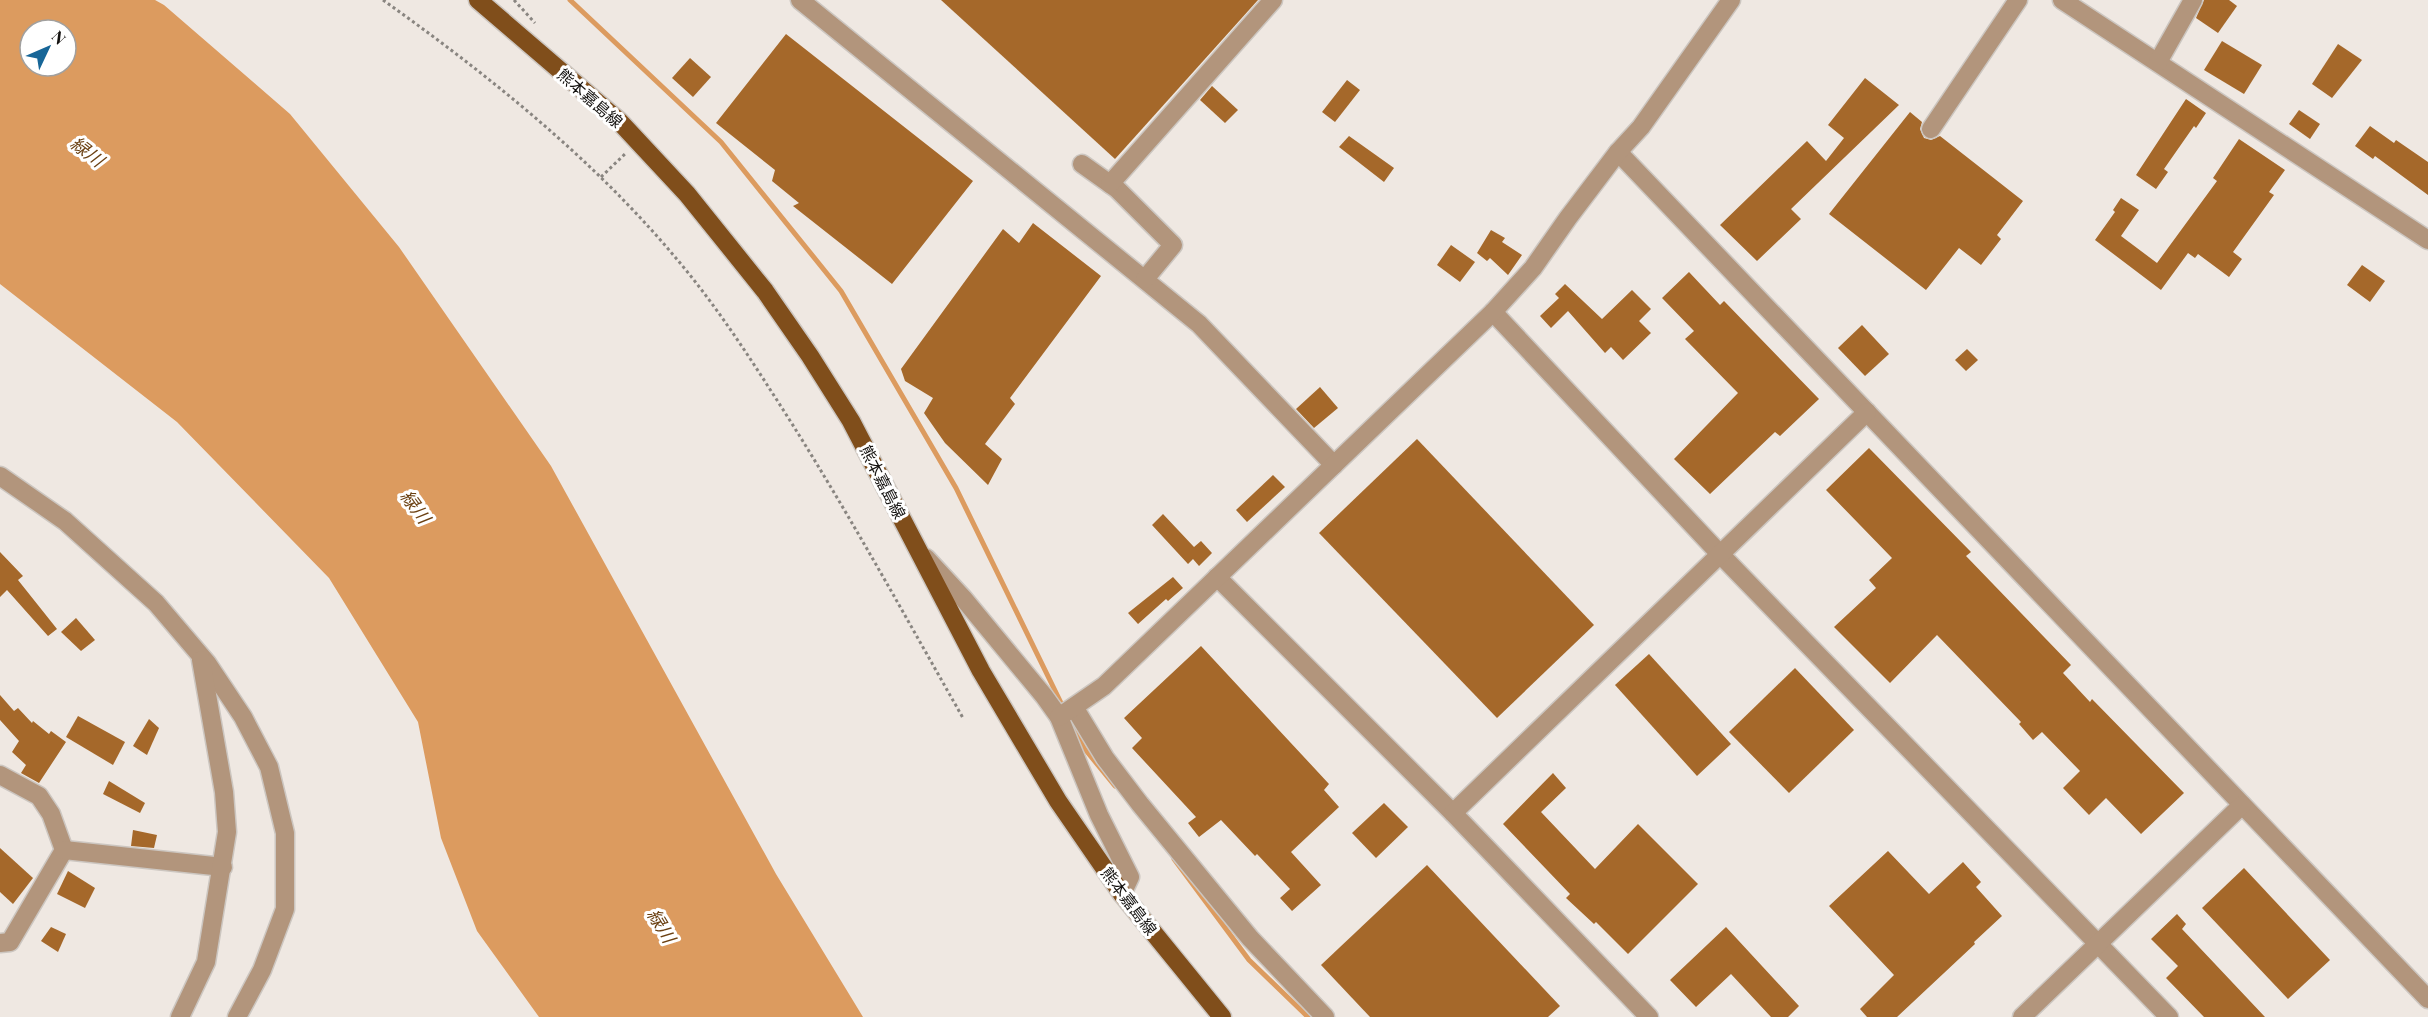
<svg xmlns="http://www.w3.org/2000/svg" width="2428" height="1017" viewBox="0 0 2428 1017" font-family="'Playfair Display','Noto Sans JP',serif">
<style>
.water{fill:#dc9b5f;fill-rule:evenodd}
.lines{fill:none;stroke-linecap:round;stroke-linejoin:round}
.stream{stroke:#dc9b5f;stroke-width:5}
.building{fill:#a5682a}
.minor-casing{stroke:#ccc6c0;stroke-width:21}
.major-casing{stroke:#ccc6c0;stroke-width:21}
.path{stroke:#898580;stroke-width:3;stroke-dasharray:3 3;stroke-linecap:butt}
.minor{stroke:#b2957c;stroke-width:18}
.major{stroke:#804e1b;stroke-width:18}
.labels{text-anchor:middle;stroke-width:6;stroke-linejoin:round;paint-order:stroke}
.street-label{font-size:16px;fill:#13110f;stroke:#fff}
.water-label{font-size:18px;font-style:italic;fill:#6b4012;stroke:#fff}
</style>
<rect width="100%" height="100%" fill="#efe8e2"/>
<path class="water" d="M0 0H155L164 5 290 114 399 247 551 466 776 874 863 1017H539L477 931 441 838 418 722 329 578 177 422 0 284ZM30 30H66V66H30Z"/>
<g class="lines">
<g class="stream">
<polyline points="570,0 721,142 841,291 956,488 1064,709"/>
<polyline points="1068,717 1084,748 1115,786"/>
<polyline points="1174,859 1249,960 1308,1017"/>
</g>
</g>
<g class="building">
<polygon points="941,0 1258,0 1115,159"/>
<polygon points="2204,0 2229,0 2237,6 2218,33 2196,18"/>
<polygon points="786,34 973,181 892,284 793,206 799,203 772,181 775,170 716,123"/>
<polygon points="2222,41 2262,65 2244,94 2204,70"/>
<polygon points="2338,44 2362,60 2332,98 2312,84"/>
<polygon points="690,58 711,77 693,97 672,78"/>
<polygon points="1865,78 1899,105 1791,209 1801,219 1757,261 1720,225 1807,141 1826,161 1844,138 1828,125"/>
<polygon points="1347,80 1360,90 1335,122 1322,112"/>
<polygon points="1212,86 1238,110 1225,123 1200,100"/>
<polygon points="2186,99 2206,113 2196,128 2194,126 2164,169 2168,172 2156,189 2136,175"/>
<polygon points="2299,110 2320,124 2310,139 2289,124"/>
<polygon points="1910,112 1922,122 1920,129 1924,138 1931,140 1940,136 2023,201 1997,235 2001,239 1981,265 1959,248 1926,290 1829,214"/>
<polygon points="2370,126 2394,143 2396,140 2428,162 2428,195 2375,156 2373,159 2355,146"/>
<polygon points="1349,136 1394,168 1384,182 1339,147"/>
<polygon points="2239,139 2285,170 2269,192 2274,195 2233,252 2242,259 2229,277 2198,254 2195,258 2188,253 2161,290 2095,240 2115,212 2113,210 2121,198 2139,210 2121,236 2157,263 2217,181 2213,178"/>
<polygon points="1033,223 1101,276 1010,398 1015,404 985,444 1002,459 988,485 945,443 924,413 933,398 905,381 901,369 1003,229 1019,243"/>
<polygon points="1491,230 1505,238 1502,242 1522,255 1508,275 1490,258 1487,261 1477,253"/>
<polygon points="1451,245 1475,262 1460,282 1437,265"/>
<polygon points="2362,265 2385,281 2370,302 2347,285"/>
<polygon points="1689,272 1720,305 1724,301 1819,399 1780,436 1775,432 1710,494 1674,459 1738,393 1685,339 1694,331 1662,298"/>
<polygon points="1565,284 1602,319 1632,290 1651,309 1639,321 1651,333 1623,360 1611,347 1605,353 1568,311 1551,328 1540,316 1559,298 1555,294"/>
<polygon points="1862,325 1889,354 1865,376 1838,348"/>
<polygon points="1967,349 1978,360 1966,371 1955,360"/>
<polygon points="1320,387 1338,408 1314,428 1296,409"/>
<polygon points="1417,439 1594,625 1497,718 1319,533"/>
<polygon points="1869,448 1971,552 1966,556 2071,665 2063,673 2090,702 2092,699 2184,793 2141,834 2106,798 2089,815 2063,788 2080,771 2042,732 2033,740 2019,724 2021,722 1937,635 1890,683 1834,627 1876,588 1869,580 1892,558 1826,490"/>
<polygon points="1273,475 1285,487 1247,522 1236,510"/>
<polygon points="1163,514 1194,547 1201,541 1212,553 1199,566 1193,559 1188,564 1152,525"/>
<polygon points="0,552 23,576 18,580 57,629 48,636 7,590 0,597"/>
<polygon points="1173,577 1183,588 1168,601 1166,599 1138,624 1128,613"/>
<polygon points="76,618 95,640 81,651 61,632"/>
<polygon points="1201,646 1329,784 1324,790 1339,807 1291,852 1321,885 1292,911 1280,898 1290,889 1257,854 1255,856 1221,820 1199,837 1188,823 1196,817 1132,748 1142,738 1124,718"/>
<polygon points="1649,654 1731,744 1697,776 1615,685"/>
<polygon points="1795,668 1854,730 1789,793 1729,732"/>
<polygon points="0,695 14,711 18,708 32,723 33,721 49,734 51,731 66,742 39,783 21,773 26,765 12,752 19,741 0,720"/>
<polygon points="78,716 125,742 113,765 66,737"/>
<polygon points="149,719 159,728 147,755 133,746"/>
<polygon points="1553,773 1566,788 1541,812 1595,869 1638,824 1698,884 1628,954 1596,922 1594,924 1566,898 1570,894 1503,824"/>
<polygon points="109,781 145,803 140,813 103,794"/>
<polygon points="1384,803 1408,827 1376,858 1352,833"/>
<polygon points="133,830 157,835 154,848 131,846"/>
<polygon points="0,848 33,878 13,904 0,892"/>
<polygon points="1888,851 1929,894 1963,862 1981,882 1976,887 2002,916 1974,942 1975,944 1897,1017 1867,1017 1860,1009 1894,975 1829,906"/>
<polygon points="1427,865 1560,1006 1548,1017 1370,1017 1321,965"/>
<polygon points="2244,868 2330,960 2288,999 2202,908"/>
<polygon points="68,871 95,888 85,908 57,894"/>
<polygon points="2177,914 2186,924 2182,929 2265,1017 2204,1017 2166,978 2178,966 2151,939"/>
<polygon points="51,927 66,934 58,952 41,941"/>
<polygon points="1726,927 1799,1006 1788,1017 1771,1017 1731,974 1696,1007 1670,980"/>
</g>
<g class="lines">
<g class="minor-casing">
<g id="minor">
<polyline points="800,0 1199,324 1334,465"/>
<polyline points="2062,0 2428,240"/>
<polyline points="2158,62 2193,0"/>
<polyline points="1931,129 2018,0"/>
<polyline points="1618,152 2428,999"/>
<polyline points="1082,164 1117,189 1173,245 1145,279"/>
<polyline points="1110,184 1273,0"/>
<polyline points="1493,312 1720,554 2169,1017"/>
<polyline points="0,476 65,521 156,603 207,663 243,717 269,767 285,833 285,909 262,970 237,1017"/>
<polyline points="926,558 963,598 1044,696 1059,717 1099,815 1130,877 1122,894"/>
<polyline points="1217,577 1453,813 1649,1017"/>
<polyline points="1074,707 1105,758 1140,804 1250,938 1325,1017"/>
<polyline points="1059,717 1104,686 1493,312 1533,268 1568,218 1618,152 1641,127 1731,0"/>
<polyline points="0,775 39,796 51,814 64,850 10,942 0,943"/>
<polyline points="1453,813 1867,412"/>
<polyline points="64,850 223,867"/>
<polyline points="180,1017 206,962 227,832 224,792 201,660"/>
<polyline points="2022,1017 2242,805"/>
</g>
</g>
<g class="major-casing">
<polyline id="major" points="478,0 619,121 687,194 765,291 810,356 851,421 981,671 1058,801 1122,894 1222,1017"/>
</g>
<g class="path">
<path d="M383 0C488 75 591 157 675 257 711 299 743 347 773 394 841 499 901 609 963 718"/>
<polyline points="514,0 535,23"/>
<polyline points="601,177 626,153"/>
</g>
<use href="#minor" class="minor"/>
<use href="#major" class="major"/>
</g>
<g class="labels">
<g class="street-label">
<text transform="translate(590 98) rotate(41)" y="6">熊本嘉島線</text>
<text transform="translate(883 482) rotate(63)" y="6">熊本嘉島線</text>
<text transform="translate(1129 901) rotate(53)" y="6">熊本嘉島線</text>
</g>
<g class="water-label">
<text transform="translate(87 152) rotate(38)" y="6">緑川</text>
<text transform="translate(415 507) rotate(54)" y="6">緑川</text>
<text transform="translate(661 926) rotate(59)" y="6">緑川</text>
</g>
</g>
<g transform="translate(48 48) rotate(46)"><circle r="28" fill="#ffffff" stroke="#a1a09f" stroke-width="1.5"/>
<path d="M0-4.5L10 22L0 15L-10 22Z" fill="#176698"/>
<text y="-9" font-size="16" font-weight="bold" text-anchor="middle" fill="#13110f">N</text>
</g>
</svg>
